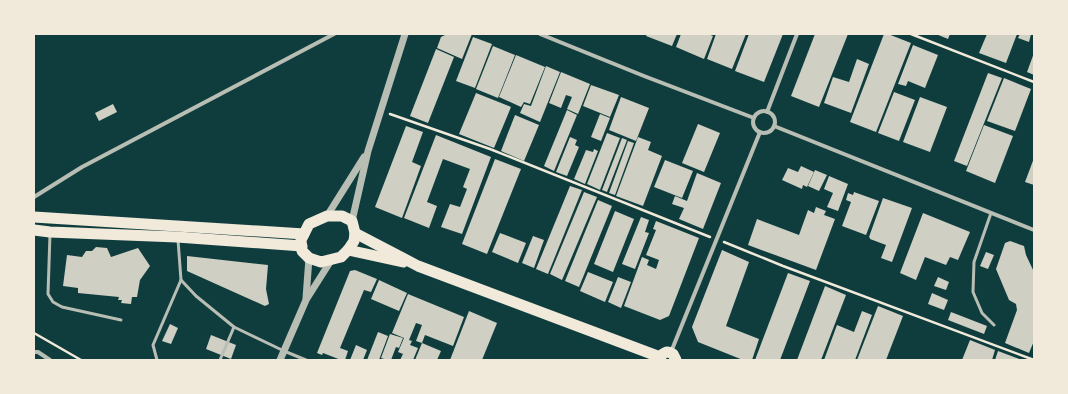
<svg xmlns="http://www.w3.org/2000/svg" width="1068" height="394" viewBox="0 0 1068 394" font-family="Lato,sans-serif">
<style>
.building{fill:#cfcfc3}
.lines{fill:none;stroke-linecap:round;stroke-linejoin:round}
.path{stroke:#f1e9da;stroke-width:2.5}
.service{stroke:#b8beb3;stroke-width:3}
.minor{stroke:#b8beb3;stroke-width:4}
.tertiary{stroke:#b8beb3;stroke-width:7}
.trunk{stroke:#f1e9da;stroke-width:11}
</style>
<rect width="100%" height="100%" fill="#0f3d3e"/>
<g class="building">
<polygon points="447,34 472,34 462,59 437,48 441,37"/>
<polygon points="647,34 677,34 672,46 646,36"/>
<polygon points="681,34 708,34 713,36 704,59 676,47"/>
<polygon points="716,34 746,34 732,69 707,59"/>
<polygon points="749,34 783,34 764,82 735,71"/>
<polygon points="815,34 848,34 819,107 791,96"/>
<polygon points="884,34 888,34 911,43 876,132 850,122"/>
<polygon points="936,34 950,34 948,39"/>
<polygon points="987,34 1017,34 1006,63 979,53"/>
<polygon points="1020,34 1031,34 1029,42 1018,38"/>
<polygon points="473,37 492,44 475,88 456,81"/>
<polygon points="913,45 938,55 925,88 908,81 906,86 898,84"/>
<polygon points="493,46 515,55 498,98 476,89"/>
<polygon points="436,49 454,57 428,123 410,116"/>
<polygon points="1034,53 1034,75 1027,72"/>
<polygon points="516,55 545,67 530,104 524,102 521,107 499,97"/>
<polygon points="857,59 869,64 851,113 824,103 833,77 849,82"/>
<polygon points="546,66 560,72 540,122 520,113 524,104 531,106"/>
<polygon points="561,72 590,84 578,114 567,109 572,97 566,95 561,108 549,103"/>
<polygon points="988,73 1002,78 967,166 954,161"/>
<polygon points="1004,78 1031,89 1015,131 987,121"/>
<polygon points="591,85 619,95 610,117 583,106"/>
<polygon points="894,92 915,100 899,141 878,133"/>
<polygon points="476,93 511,107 494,148 459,134"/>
<polygon points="621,97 649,108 636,141 609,130"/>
<polygon points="920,97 947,107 930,152 903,142"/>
<polygon points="113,104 117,112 99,121 95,113"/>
<polygon points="567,110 577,115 554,171 544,166"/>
<polygon points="600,114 610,118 601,141 591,137"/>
<polygon points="515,115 539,125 524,161 501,151"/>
<polygon points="698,124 720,133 704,172 682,163"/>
<polygon points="984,125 1013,136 995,183 966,171"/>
<polygon points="406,126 423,132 412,162 421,166 402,218 375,207"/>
<polygon points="607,133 620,138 600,190 587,184"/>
<polygon points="436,135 491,157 462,234 441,227 450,204 460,207 467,189 463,187 470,169 443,159 427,202 437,206 429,228 404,218"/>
<polygon points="570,137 577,140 575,145 579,147 567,176 556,172"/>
<polygon points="638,137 651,142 648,150 662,156 643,206 616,196"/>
<polygon points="622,138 627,140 607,192 602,190"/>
<polygon points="628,141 634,143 615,195 609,193"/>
<polygon points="594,149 598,151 585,184 574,179 586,150 593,152"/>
<polygon points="1034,158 1034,185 1025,182"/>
<polygon points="495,159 521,169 487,254 462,244"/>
<polygon points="665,160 693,171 682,198 654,187"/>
<polygon points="801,166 814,172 807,187 803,185 802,189 782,180 788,168 798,172"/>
<polygon points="815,170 827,175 819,191 808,186"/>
<polygon points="697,173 721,183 703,229 679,219 684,208 672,204 675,196 687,201"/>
<polygon points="829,176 848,184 838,211 827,207 833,193 824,189"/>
<polygon points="570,186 582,190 548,274 536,269"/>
<polygon points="584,192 597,197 562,280 550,274"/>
<polygon points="854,192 879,201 866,235 842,226 851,202 846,200 848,193 853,195"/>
<polygon points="883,198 912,208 892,262 881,258 886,245 870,239 870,238 869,237"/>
<polygon points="598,200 612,206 579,287 565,281"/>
<polygon points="816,207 826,211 824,215 835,219 816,270 748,245 757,219 799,235 808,210 814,213"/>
<polygon points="615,211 634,219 613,272 594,264"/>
<polygon points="923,213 970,232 958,260 950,257 946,265 925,257 916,280 900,273"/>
<polygon points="641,217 649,220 645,232 649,233 635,269 622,264"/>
<polygon points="656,221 699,238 669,316 660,320 624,306 642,257 649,260 647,265 656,269 659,260 646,255 656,230 653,229"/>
<polygon points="500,233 526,243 518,263 492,252"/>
<polygon points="533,236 544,240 534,268 522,263"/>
<polygon points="1010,241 1024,246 1026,255 1034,272 1034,341 1029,353 1005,343 1017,310 1016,304 1009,300 996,269 1005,243"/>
<polygon points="96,247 107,248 111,257 138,248 150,266 140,280 137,297 132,297 131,304 121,303 122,300 118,300 119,297 78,293 78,288 63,286 67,255 82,257 86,251 92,251"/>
<polygon points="722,250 749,262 726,326 759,339 752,360 743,360 698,342 692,327"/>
<polygon points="986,252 994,255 988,269 980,266"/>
<polygon points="187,256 268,265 266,289 269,304 265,306 187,271"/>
<polygon points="355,270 377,279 371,292 364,290 340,348 348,351 345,360 341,360 323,353 322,355 317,353 350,271"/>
<polygon points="588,272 613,282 605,302 580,291"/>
<polygon points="788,273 810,281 780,360 755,360"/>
<polygon points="618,277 631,282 621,308 608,302"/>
<polygon points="938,277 949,282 946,290 934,286"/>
<polygon points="379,280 407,293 399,311 371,299"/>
<polygon points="825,286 846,295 821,360 797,360"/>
<polygon points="932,293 948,300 944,310 928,304"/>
<polygon points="408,294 464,317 453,346 425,335 422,343 416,341 422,325 416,323 409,340 412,341 410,345 418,348 413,360 400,360 403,354 398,352 404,338 392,333"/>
<polygon points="878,306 903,316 886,360 857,360"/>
<polygon points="469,311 497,323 482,360 450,360"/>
<polygon points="862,311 872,315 855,360 824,360 837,325 854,332"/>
<polygon points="951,312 987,326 984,334 948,320"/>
<polygon points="170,324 178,328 171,344 162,341"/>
<polygon points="378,332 388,336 379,360 367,360"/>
<polygon points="390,334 403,338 399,348 396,347 391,360 387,360 381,358"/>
<polygon points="211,335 236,345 231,359 206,349"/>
<polygon points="970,340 995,350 992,360 962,360"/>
<polygon points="422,343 441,351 437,360 415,360"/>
<polygon points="356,345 367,350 363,360 350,360"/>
<polygon points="998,351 1022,360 995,360"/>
</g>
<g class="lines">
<g class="path">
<polyline points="911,34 1034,82"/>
<polyline points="390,114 490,149 710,237"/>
<polyline points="724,242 783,266 1034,360"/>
<polyline points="34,333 81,360"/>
</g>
<g class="service">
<polyline points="991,213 974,262 973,292 982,313 994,325"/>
<polyline points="50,234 48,294 53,302 62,307 121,320"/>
<polyline points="178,240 181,280 196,296 234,327 284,351 306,360"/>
<polyline points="157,360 153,345 181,280"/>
<polyline points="220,360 234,327"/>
</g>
<g class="minor">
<polyline points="540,34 644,76 754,118"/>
<circle cx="764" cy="122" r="11"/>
<polyline points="767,112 797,34"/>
<polyline points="774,126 1034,230"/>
<polyline points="34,197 82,167 334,34"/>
<polyline points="34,352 38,352 50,360"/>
<polyline points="671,352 760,132"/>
</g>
<g class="tertiary">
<polyline points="327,216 364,157"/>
<polyline points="352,221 368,151 405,34"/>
<polyline points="306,298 309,258"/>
<polyline points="280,360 306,300 332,259"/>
</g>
<g class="trunk">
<polygon points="327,216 342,216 352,221 355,233 354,241 348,250 341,257 321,262 309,258 302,251 301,240 309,224"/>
<polyline points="34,217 304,234"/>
<polyline points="34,230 50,232 177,237 302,246"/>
<polyline points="355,233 418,266 660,357"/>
<polyline points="348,250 403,262"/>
<path d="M660 360C661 353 667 350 673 354L676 360"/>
</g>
</g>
<rect width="1068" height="394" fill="none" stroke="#f1e9da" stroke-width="70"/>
</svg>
